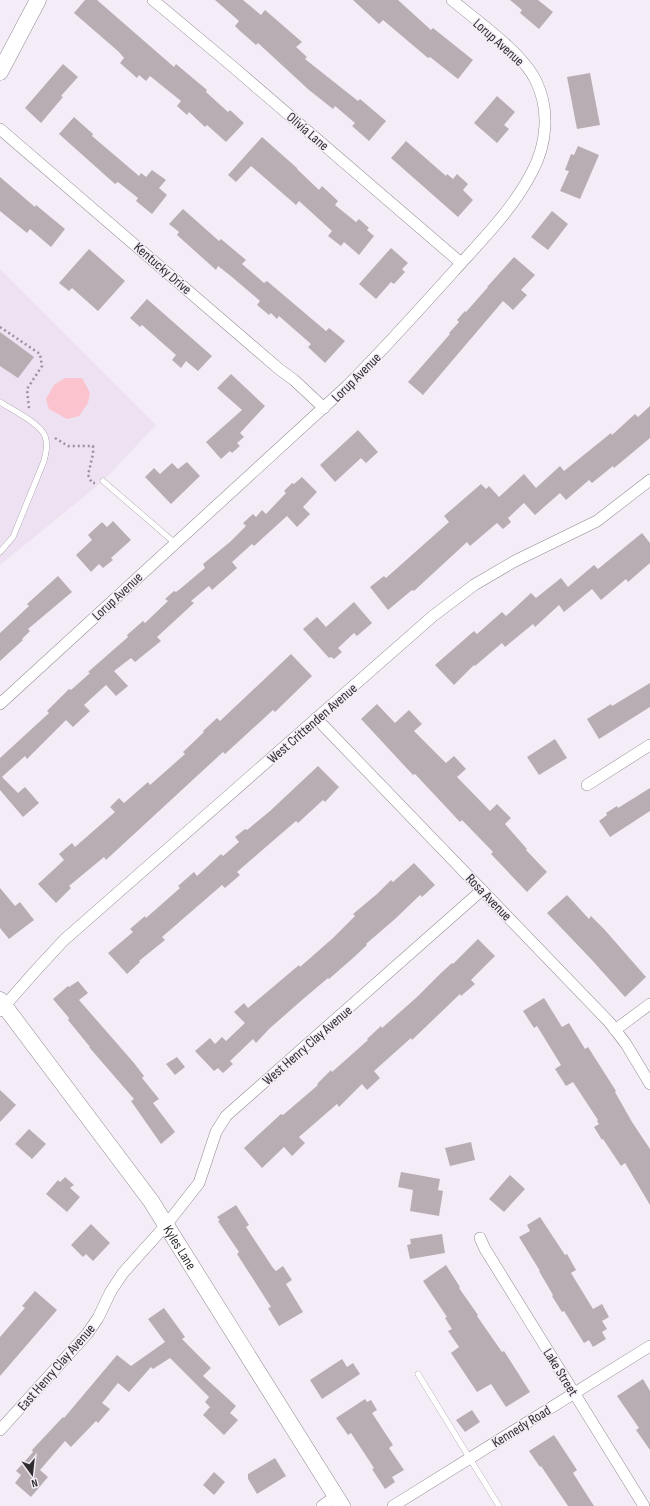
<svg xmlns="http://www.w3.org/2000/svg" width="650" height="1506" viewBox="0 0 650 1506" font-family="'Sofia Sans Condensed',sans-serif">
<style>
.built{fill:#ede1f2}
.green{fill:#fbc3cd}
.building{fill:#b9adb4}
.lines{fill:none;stroke-linecap:round;stroke-linejoin:round}
.lane-casing{stroke:#908a93;stroke-width:6}
.street-casing{stroke:#908a93;stroke-width:12}
.secondary-casing{stroke:#908a93;stroke-width:17}
.path{stroke:#98939a;stroke-width:2.5;stroke-dasharray:2 3;stroke-linecap:butt}
.lane{stroke:#fff;stroke-width:5.5}
.street{stroke:#fff;stroke-width:11}
.secondary{stroke:#fff;stroke-width:16}
.labels{text-anchor:middle;stroke-width:3;stroke-linejoin:round;paint-order:stroke}
.street-label{font-size:14px;fill:#302d31;stroke:#f4edf7}
</style>
<rect width="100%" height="100%" fill="#f4edf7"/>
<polygon class="built" points="0,269 156,425 103,481 0,565"/>
<polygon class="green" points="65,378 82,378 90,393 88,403 79,416 67,419 49,409 46,399 54,385"/>
<g class="building">
<polygon points="85,0 97,0 174,67 176,64 207,90 206,92 228,112 230,110 244,123 226,142 207,125 205,127 189,112 187,115 177,106 181,101 150,76 146,81 139,75 137,78 120,63 124,58 119,52 74,13"/>
<polygon points="215,0 243,0 261,15 265,10 302,42 296,47 307,57 305,59 358,101 360,99 386,121 369,141 352,126 355,123 335,106 333,109 309,90 258,43 256,45 240,31 235,26 239,21"/>
<polygon points="353,0 398,0 431,30 433,28 473,60 458,79 430,57 428,58 383,20 379,24"/>
<polygon points="510,0 538,0 553,12 539,29 520,13 522,10"/>
<polygon points="63,64 78,77 61,96 63,97 41,123 25,108"/>
<polygon points="590,73 600,125 577,129 567,77"/>
<polygon points="497,96 515,112 504,125 509,129 497,143 474,123"/>
<polygon points="74,117 93,134 92,136 139,176 141,173 146,177 152,170 166,180 159,188 167,195 152,214 136,201 138,198 118,182 115,184 59,134"/>
<polygon points="262,137 297,168 297,169 319,190 322,186 338,201 335,205 356,222 359,219 369,228 367,230 374,236 359,255 344,242 341,246 328,236 332,231 299,201 296,205 251,166 236,182 228,175"/>
<polygon points="406,141 446,176 447,174 453,179 457,174 468,184 463,190 473,200 458,217 391,158"/>
<polygon points="578,146 599,155 580,199 560,191 569,171 565,170 571,154 574,155"/>
<polygon points="0,177 35,207 36,205 65,229 51,247 30,229 27,233 0,211"/>
<polygon points="183,209 219,241 221,239 246,260 242,264 264,283 267,281 326,331 329,328 345,341 325,363 308,347 311,344 279,316 277,319 271,313 269,315 257,305 260,301 232,277 218,266 216,270 177,235 179,232 169,224"/>
<polygon points="552,211 568,224 548,250 531,237"/>
<polygon points="391,248 408,263 402,269 405,272 394,284 391,282 376,299 359,284"/>
<polygon points="89,249 125,281 98,311 72,288 69,291 59,283"/>
<polygon points="514,257 535,275 521,290 527,295 513,310 503,301 423,395 408,382 450,334 449,333 459,322 457,320 465,311 466,312 488,287 487,287"/>
<polygon points="147,299 212,356 198,371 186,361 181,368 172,360 176,355 142,325 140,327 130,318"/>
<polygon points="0,332 34,357 18,378 0,366"/>
<polygon points="231,374 265,406 240,433 244,437 237,443 240,446 232,453 230,451 221,459 206,442 242,410 217,388"/>
<polygon points="650,406 650,438 614,468 613,466 592,483 589,480 566,500 560,493 535,515 524,503 508,518 511,522 503,529 497,523 470,546 467,542 414,591 412,590 388,610 370,587 384,576 386,578 449,522 444,516 481,484 486,489 489,486 499,497 524,474 536,488 560,466 564,471 611,433 612,435 635,414 638,417"/>
<polygon points="358,430 378,452 366,463 361,458 335,482 320,465"/>
<polygon points="187,462 200,476 171,504 145,477 154,468 160,474 172,463 178,469"/>
<polygon points="302,477 317,492 303,507 310,514 297,527 287,516 254,546 252,544 232,562 237,568 212,590 209,586 191,601 194,603 157,637 161,641 135,662 131,658 114,671 128,686 116,696 106,685 84,705 90,711 73,727 66,720 27,759 25,756 2,777 18,793 25,787 39,803 23,817 0,790 0,758 49,713 47,711 69,689 71,690 90,673 88,672 128,637 127,635 143,621 145,623 168,601 165,599 174,591 176,592 180,589 205,568 203,564 230,542 246,526 243,523 253,514 256,517 262,510 266,514 286,493 284,491 292,483 294,484"/>
<polygon points="113,521 131,540 111,558 113,560 103,568 99,564 91,572 76,555 92,540 88,535 102,522 107,527"/>
<polygon points="642,533 650,543 650,563 628,582 626,579 601,600 592,589 564,612 559,605 535,627 533,624 505,647 502,643 475,666 474,665 454,685 435,665 474,631 477,634 502,612 506,616 531,593 536,598 561,578 568,587 594,565 598,569"/>
<polygon points="58,576 72,592 28,629 30,631 22,639 23,640 0,661 0,633 29,606 27,604"/>
<polygon points="354,602 372,623 357,636 354,633 338,648 342,652 334,659 331,657 329,658 303,629 317,617 326,627"/>
<polygon points="291,654 312,676 275,712 273,710 225,754 223,752 106,860 104,857 69,886 71,888 56,903 38,884 64,860 59,854 72,843 75,847 115,812 110,807 119,798 124,803 148,782 150,785 185,754 183,752 204,732 203,731 217,718 220,721"/>
<polygon points="650,683 650,707 599,739 587,719 611,704 612,706"/>
<polygon points="377,704 395,723 409,710 422,724 414,731 446,763 454,756 466,769 457,777 490,811 497,804 511,818 505,824 527,849 526,850 547,872 527,892 491,854 493,852 462,820 460,822 415,774 413,775 361,719"/>
<polygon points="555,739 567,758 539,775 527,757"/>
<polygon points="318,766 339,787 325,802 323,800 298,823 296,821 237,872 240,875 225,888 222,885 162,937 165,940 139,961 140,962 127,974 108,953 133,932 130,929 145,916 146,918 180,888 178,886 194,872 197,876 221,854 223,856 239,842 235,837 245,829 247,830 270,811"/>
<polygon points="650,788 650,811 610,837 599,821 607,815 606,813 617,806 618,808"/>
<polygon points="414,863 435,885 422,897 420,895 395,919 366,944 367,945 353,958 329,979 328,978 302,1000 269,1029 256,1043 253,1039 230,1061 233,1064 223,1073 218,1068 214,1071 195,1051 210,1038 215,1044 222,1037 226,1041 245,1023 234,1012 244,1003 248,1008 299,965 300,967 333,938 355,916 353,914 377,894 391,880 393,882"/>
<polygon points="0,888 15,906 20,902 34,920 9,939 0,928"/>
<polygon points="567,895 589,919 591,916 604,929 646,977 625,997 591,959 547,913"/>
<polygon points="478,939 495,956 471,980 475,984 461,996 460,994 412,1040 411,1038 374,1071 380,1078 367,1090 362,1084 339,1107 337,1104 299,1137 305,1143 292,1156 284,1147 262,1168 244,1148 281,1114 283,1115 318,1085 317,1084 331,1070 332,1072 368,1040 367,1039 381,1026 382,1028 417,997 441,973 452,963 453,964"/>
<polygon points="78,981 88,993 79,1000 134,1063 144,1076 142,1078 159,1099 153,1103 175,1132 161,1144 131,1101 134,1099 89,1047 90,1047 68,1020 69,1018 53,999 68,986 69,987"/>
<polygon points="544,998 562,1027 569,1023 585,1049 588,1047 616,1091 615,1092 632,1122 650,1149 650,1205 625,1163 621,1166 603,1139 602,1140 594,1127 599,1124 597,1121 598,1120 573,1082 566,1086 555,1069 561,1065 537,1026 534,1028 523,1011"/>
<polygon points="177,1057 185,1067 175,1075 166,1064"/>
<polygon points="0,1090 16,1105 0,1122"/>
<polygon points="29,1129 46,1144 32,1159 15,1144"/>
<polygon points="471,1142 475,1160 450,1166 445,1148"/>
<polygon points="401,1172 440,1179 438,1190 443,1191 439,1216 410,1211 413,1190 398,1187"/>
<polygon points="510,1175 525,1189 504,1212 489,1199"/>
<polygon points="65,1177 74,1185 70,1188 80,1197 67,1212 46,1194 58,1180 60,1182"/>
<polygon points="236,1205 249,1225 246,1227 273,1268 276,1271 283,1266 292,1280 286,1284 303,1312 279,1326 268,1308 271,1307 237,1254 239,1252 218,1221 220,1220 217,1217"/>
<polygon points="540,1217 565,1255 567,1254 576,1270 571,1273 593,1309 602,1304 609,1317 602,1321 607,1329 602,1332 606,1339 593,1347 589,1340 584,1343 564,1311 562,1312 552,1296 553,1295 539,1271 540,1271 519,1237 530,1231 527,1225"/>
<polygon points="91,1224 110,1243 93,1261 86,1254 83,1257 71,1245"/>
<polygon points="442,1234 445,1253 410,1259 407,1245 411,1244 410,1239"/>
<polygon points="446,1265 460,1287 459,1288 478,1315 477,1316 502,1352 504,1351 530,1392 506,1407 491,1384 477,1392 451,1353 459,1347 448,1331 452,1329 445,1318 447,1317 423,1281"/>
<polygon points="35,1291 57,1310 0,1376 0,1337 25,1308 22,1306"/>
<polygon points="164,1308 185,1337 182,1339 211,1368 203,1376 236,1406 230,1413 238,1420 224,1435 203,1415 210,1407 205,1402 209,1397 170,1358 153,1369 151,1367 129,1392 118,1383 102,1403 110,1409 98,1423 96,1421 71,1447 65,1441 40,1470 48,1477 31,1497 15,1483 21,1475 16,1471 33,1452 32,1450 63,1417 64,1418 117,1355 131,1366 165,1342 148,1319"/>
<polygon points="342,1359 347,1367 353,1363 360,1374 322,1399 310,1380"/>
<polygon points="643,1379 650,1391 650,1450 636,1430 639,1428 617,1396"/>
<polygon points="365,1399 367,1402 371,1400 377,1410 372,1413 393,1445 389,1448 404,1470 392,1477 395,1482 385,1489 372,1469 374,1468 351,1433 348,1435 336,1418"/>
<polygon points="472,1410 480,1422 465,1432 456,1420"/>
<polygon points="554,1435 577,1470 573,1473 594,1506 568,1506 541,1466 540,1467 529,1451"/>
<polygon points="275,1458 286,1476 257,1494 248,1479 248,1474"/>
<polygon points="214,1472 225,1482 214,1495 203,1485"/>
</g>
<g class="lines">
<g class="lane-casing">
<g id="lane">
<path d="M0 402C12 410 40 423 45 436 48 445 46 452 44 461L13 537 0 552"/>
<polyline points="103,481 175,543"/>
<polyline points="418,1374 499,1506"/>
</g>
</g>
<g class="street-casing">
<g id="street">
<polyline points="153,0 232,66 461,263"/>
<polyline points="0,129 279,369 294,380 324,408"/>
<path d="M0 704 347 386C384 349 419 310 454 271 482 240 513 209 532 172 547 144 550 110 536 81 522 52 477 21 452 0"/>
<polyline points="316,718 610,1023 626,1044 650,1084"/>
<polyline points="587,785 650,745"/>
<polyline points="0,1011 38,968 64,940 433,616 474,585 515,561 597,521 650,480"/>
<polyline points="615,1030 650,1004"/>
<polyline points="480,1238 485,1249 644,1506"/>
<polyline points="0,1430 87,1334 98,1318 111,1291 123,1273 166,1225 199,1183 216,1132 226,1116 482,890"/>
<polyline points="322,1506 336,1496"/>
<polyline points="393,1506 650,1346"/>
</g>
</g>
<g class="secondary-casing">
<g id="secondary">
<polyline points="0,72 38,0"/>
<path id="s1" d="M0 1000 151 1201 342 1506"/>
</g>
</g>
<g class="path">
<polyline points="0,327 40,354 42,366 27,389 29,408"/>
<polyline points="55,438 68,446 93,446 93,454 88,475 92,483 95,483"/>
</g>
<use href="#lane" class="lane"/>
<use href="#street" class="street"/>
<use href="#secondary" class="secondary"/>
</g>
<g class="labels">
<g class="street-label">
<text transform="translate(499 42) rotate(42)" y="5">Lorup Avenue</text>
<text transform="translate(308 131) rotate(41)" y="5">Olivia Lane</text>
<text transform="translate(163 268) rotate(41)" y="5">Kentucky Drive</text>
<text transform="translate(356 377) rotate(-45)" y="5">Lorup Avenue</text>
<text transform="translate(117 596) rotate(-43)" y="5">Lorup Avenue</text>
<text transform="translate(312 723) rotate(-41)" y="5">West Crittenden Avenue</text>
<text transform="translate(489 897) rotate(46)" y="5">Rosa Avenue</text>
<text transform="translate(307 1045) rotate(-41)" y="5">West Henry Clay Avenue</text>
<text dy="5" stroke="none"><textPath href="#s1" startOffset="306">Kyles Lane</textPath></text>
<text transform="translate(56 1367) rotate(-49)" y="5">East Henry Clay Avenue</text>
<text transform="translate(561 1372) rotate(58)" y="5">Lake Street</text>
<text transform="translate(521 1426) rotate(-32)" y="5">Kennedy Road</text>
</g>
</g>
<g transform="translate(32 1474) rotate(165)" stroke="#f4edf7" stroke-width="3" paint-order="stroke">
<path d="M0-3L7 15L0 10L-7 15Z" fill="#302d31"/>
<text y="-6" font-size="11" font-weight="bold" text-anchor="middle" fill="#302d31">N</text>
</g>
</svg>
